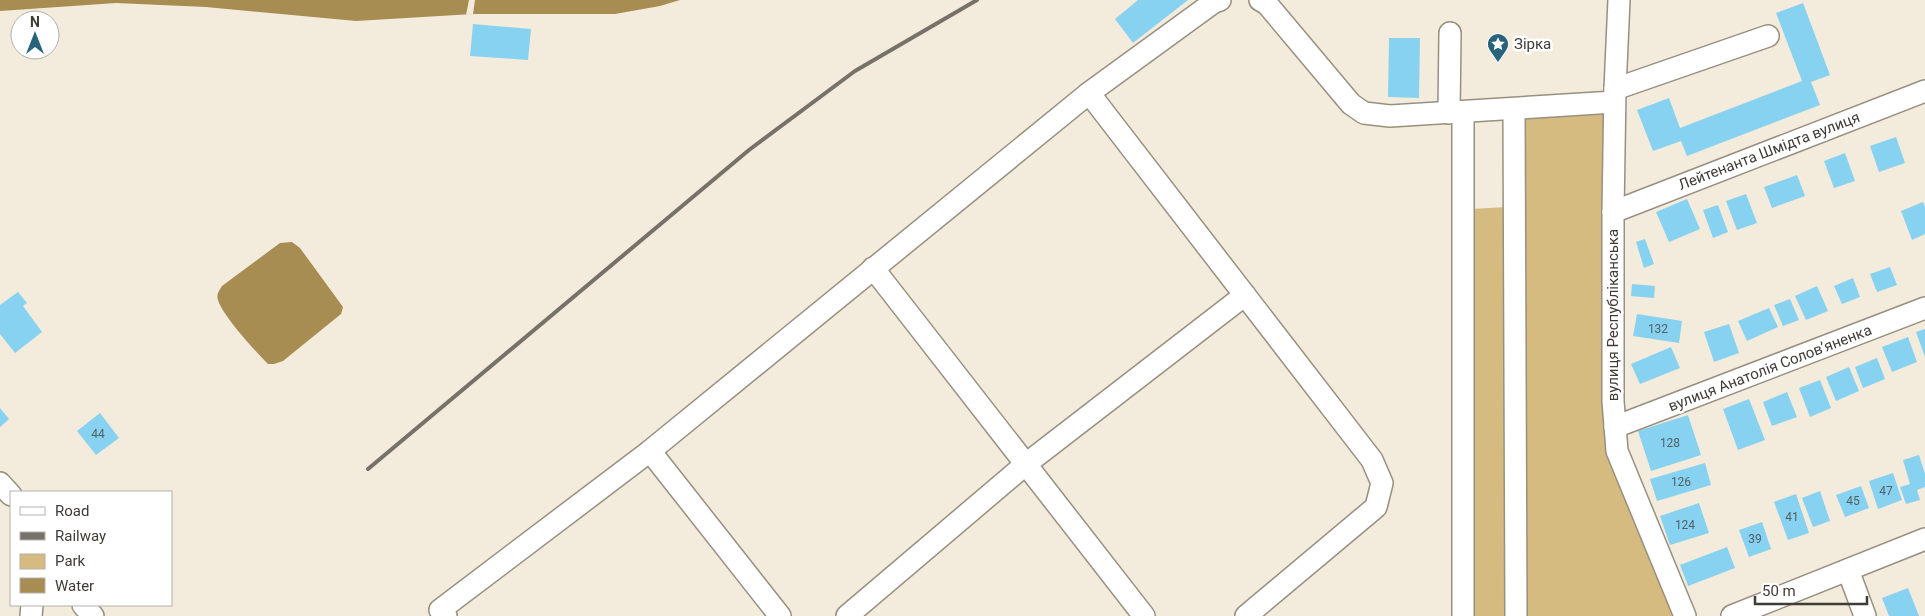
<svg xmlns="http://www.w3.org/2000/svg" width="1925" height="616" viewBox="0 0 1925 616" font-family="Roboto,sans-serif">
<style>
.green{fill:#d5bb80}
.water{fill:#a78d51}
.pier{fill:#f3ebdb}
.building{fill:#88d2f1}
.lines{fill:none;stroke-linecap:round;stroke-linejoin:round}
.minor-casing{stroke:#979081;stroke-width:24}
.minor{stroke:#fff;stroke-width:21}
.rail{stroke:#767269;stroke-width:4}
.labels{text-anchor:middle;stroke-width:5;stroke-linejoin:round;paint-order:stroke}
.number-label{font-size:12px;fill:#516265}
.poi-label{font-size:15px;fill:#3f3c36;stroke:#fff;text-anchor:start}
.street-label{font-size:15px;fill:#3f3c36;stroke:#fff}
</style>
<rect width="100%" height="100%" fill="#f3ebdb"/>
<g class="green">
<polygon points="1607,109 1607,445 1675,616 1525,616 1522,114"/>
<polygon points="1507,207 1511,616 1470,616 1470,209"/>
</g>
<g class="water">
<polygon points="0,0 680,0 660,6 615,14 473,14 356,21 206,7 116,3 0,11"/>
<path d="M292 242 300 248 343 307 341 314 283 361 274 364H268C255 351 223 316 218 300 216 294 219 291 222 286L280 243Z"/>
</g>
<polygon class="pier" points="469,0 475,0 473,14 466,15"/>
<g class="building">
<polygon points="1138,0 1188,0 1133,43 1115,19"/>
<polygon points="1803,3 1830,75 1811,82 1820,105 1687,156 1681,141 1653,151 1637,110 1669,98 1680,128 1802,81 1776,13"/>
<polygon points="473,24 531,29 528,60 470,56"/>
<polygon points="1389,38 1420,38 1419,98 1388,97"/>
<polygon points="1896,137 1905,163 1879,172 1870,146"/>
<polygon points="1845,153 1855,181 1834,188 1824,161"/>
<polygon points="1797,175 1805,196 1772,208 1764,187"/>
<polygon points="1746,194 1757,223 1737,230 1726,201"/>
<polygon points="1687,199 1700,229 1669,242 1656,212"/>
<polygon points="1923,202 1925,207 1925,234 1912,240 1901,211"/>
<polygon points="1718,205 1728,232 1713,238 1703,210"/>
<polygon points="1645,239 1654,264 1644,268 1636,242"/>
<polygon points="1890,267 1897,285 1877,292 1870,274"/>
<polygon points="1853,278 1860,297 1842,304 1834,286"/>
<polygon points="1632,284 1655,286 1654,298 1631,296"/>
<polygon points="1817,286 1828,311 1806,320 1795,296"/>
<polygon points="18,292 27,303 23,306 42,332 15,353 0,334 0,305"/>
<polygon points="1790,299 1799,320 1783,326 1774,305"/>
<polygon points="1769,308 1778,327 1747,341 1738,321"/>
<polygon points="1637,314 1682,321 1679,343 1633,336"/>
<polygon points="1729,324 1739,353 1714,362 1704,332"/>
<polygon points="1925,329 1925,357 1916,332"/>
<polygon points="1908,337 1917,362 1892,372 1882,347"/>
<polygon points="1671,347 1680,368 1640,384 1631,364"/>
<polygon points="1877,358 1885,379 1863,388 1855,367"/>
<polygon points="1849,367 1859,391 1836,401 1826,377"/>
<polygon points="1820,380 1831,408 1810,417 1799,388"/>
<polygon points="1787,392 1797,417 1772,426 1763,402"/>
<polygon points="1749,399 1765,440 1738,450 1723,409"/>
<polygon points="0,408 9,419 0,427"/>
<polygon points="100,413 119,438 96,455 77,431"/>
<polygon points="1688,415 1701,455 1651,471 1638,431"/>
<polygon points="1919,455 1925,474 1925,487 1917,490 1920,500 1906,504 1900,487 1910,484 1903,460"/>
<polygon points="1705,463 1711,485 1657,501 1650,479"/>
<polygon points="1893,473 1902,500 1878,509 1869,481"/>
<polygon points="1861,486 1869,508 1845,517 1836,495"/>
<polygon points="1820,491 1830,521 1813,527 1802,498"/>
<polygon points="1796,494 1809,533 1788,540 1774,502"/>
<polygon points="1699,503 1709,533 1670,545 1660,516"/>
<polygon points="1762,522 1771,549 1749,557 1739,530"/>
<polygon points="1727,547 1735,568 1688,586 1680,565"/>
<polygon points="1908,588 1919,616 1889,616 1882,598"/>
</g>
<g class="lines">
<g class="minor-casing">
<g id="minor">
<polyline points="1260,0 1267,4 1351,104 1364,113 1390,116 1614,102"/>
<polyline points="1619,0 1615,89 1613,212 1613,401 1617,451 1685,616"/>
<polyline points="1615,89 1768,36"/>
<polyline points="1089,93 1214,2 1220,0"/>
<polyline points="1514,109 1516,616"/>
<polyline points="1463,112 1463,616"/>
<polyline points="1449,113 1450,33"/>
<polyline points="1613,212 1925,91"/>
<polyline points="873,268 1144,616"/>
<polyline points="1615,427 1925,308"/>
<polyline points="650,451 780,616"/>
<polyline points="0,483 11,495"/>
<polyline points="1848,570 1865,616"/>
<polyline points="83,605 93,616"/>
<polyline points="31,616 32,605"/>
<polyline points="446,616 440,610 650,451 1089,93 1372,460 1382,483 1376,507 1246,616"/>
<polyline points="847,616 1026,464 1245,295"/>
<polyline points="1732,616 1925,539"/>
</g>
</g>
<use href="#minor" class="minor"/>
<polyline class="rail" points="368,469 749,150 855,71 977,0"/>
</g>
<defs>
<g id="sight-pin" transform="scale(1.125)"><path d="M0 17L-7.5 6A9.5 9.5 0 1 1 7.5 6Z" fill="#27647b" stroke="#fff"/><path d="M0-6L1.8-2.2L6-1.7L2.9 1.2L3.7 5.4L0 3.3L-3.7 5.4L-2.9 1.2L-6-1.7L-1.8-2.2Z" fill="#fff"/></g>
</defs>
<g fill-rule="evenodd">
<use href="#sight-pin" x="1498" y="44"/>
</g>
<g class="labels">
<g class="number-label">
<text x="1658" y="333">132</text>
<text x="98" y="438">44</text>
<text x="1670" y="447">128</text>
<text x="1681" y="486">126</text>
<text x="1886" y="495">47</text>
<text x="1853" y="505">45</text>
<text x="1792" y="521">41</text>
<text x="1685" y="529">124</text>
<text x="1755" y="543">39</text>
</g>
<g class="poi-label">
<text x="1514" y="49">Зірка</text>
</g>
<g class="street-label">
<text transform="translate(1769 151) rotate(-21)" y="5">Лейтенанта Шмідта вулиця</text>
<text transform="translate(1613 315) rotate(-90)" y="5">вулиця Республіканська</text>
<text transform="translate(1770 368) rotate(-21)" y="5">вулиця Анатолія Солов’яненка</text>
</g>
</g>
<rect x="10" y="491" width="162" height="115" fill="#ffffff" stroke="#b2b1af"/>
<rect x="20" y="507" width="25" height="8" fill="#ffffff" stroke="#b2b1af"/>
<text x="55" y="516" font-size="15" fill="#3f3c36">Road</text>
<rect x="20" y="532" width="25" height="8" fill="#767269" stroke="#b2b1af"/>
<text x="55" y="541" font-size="15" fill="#3f3c36">Railway</text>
<rect x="20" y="554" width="25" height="15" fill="#d5bb80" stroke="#b2b1af"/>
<text x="55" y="566" font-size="15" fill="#3f3c36">Park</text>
<rect x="20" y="578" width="25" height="15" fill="#a78d51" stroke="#b2b1af"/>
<text x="55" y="591" font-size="15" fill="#3f3c36">Water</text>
<g transform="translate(35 35)"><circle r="24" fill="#ffffff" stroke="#b2b1af"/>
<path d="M0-4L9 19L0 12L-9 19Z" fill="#27647b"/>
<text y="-8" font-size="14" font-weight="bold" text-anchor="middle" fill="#3f3c36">N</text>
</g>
<path d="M1755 596v8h112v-8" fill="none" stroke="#3f3c36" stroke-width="2.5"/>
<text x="1762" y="596" font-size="15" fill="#3f3c36" stroke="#ffffff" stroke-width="4" paint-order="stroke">50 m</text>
</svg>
